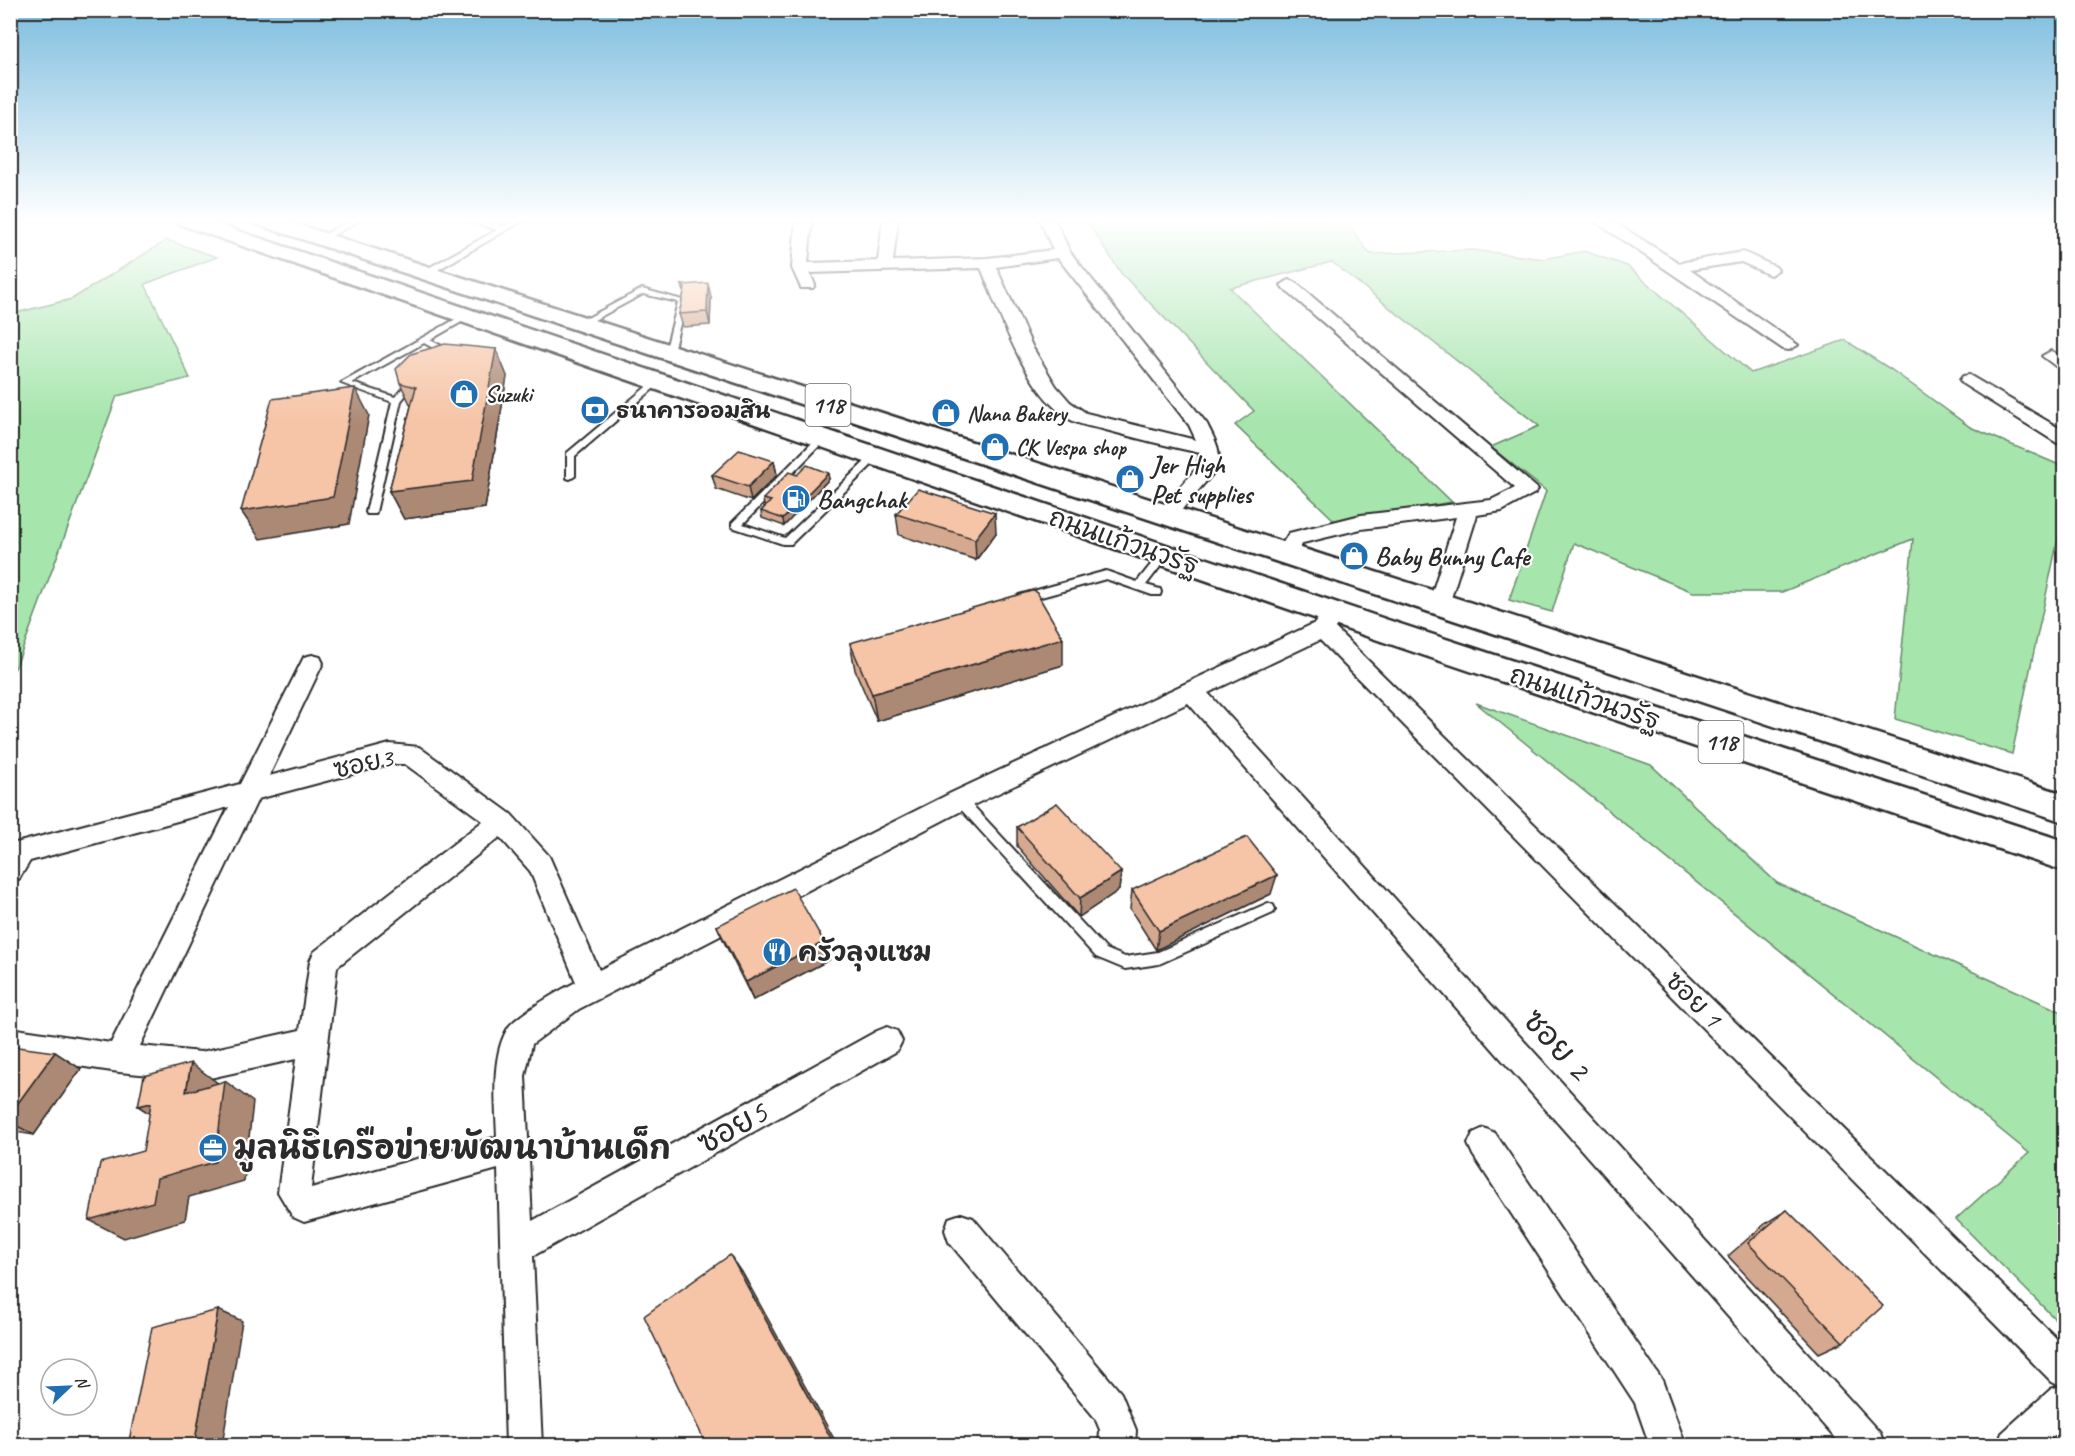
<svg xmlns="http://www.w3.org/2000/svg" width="2075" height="1456" viewBox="0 0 2075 1456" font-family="Caveat,'Playpen Sans Thai',sans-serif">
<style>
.green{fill:#a6e5ac;stroke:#68886c;stroke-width:1.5}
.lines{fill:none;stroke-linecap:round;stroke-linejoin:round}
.service-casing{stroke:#2b2b2b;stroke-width:4}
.minor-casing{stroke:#2b2b2b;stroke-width:4}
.primary-casing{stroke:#2b2b2b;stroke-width:5}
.service{fill:#fff;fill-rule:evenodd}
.minor{fill:#fff;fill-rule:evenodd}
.primary{fill:#fff;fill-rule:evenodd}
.wall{fill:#d4a98f;stroke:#2b2b2b;stroke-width:1.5}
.shaded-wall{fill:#ac8974;stroke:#2b2b2b;stroke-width:1.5}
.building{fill:#f6c4a6;stroke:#2b2b2b;stroke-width:1.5}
.labels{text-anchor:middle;stroke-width:4.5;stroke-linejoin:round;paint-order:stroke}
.far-poi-label{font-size:22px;font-weight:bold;fill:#2b2b2b;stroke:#fff;text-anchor:start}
.shield{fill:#fff;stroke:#6b6b6b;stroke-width:1.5}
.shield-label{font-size:24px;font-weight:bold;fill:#2b2b2b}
.poi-label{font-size:26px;font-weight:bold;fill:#2b2b2b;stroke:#fff;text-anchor:start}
.street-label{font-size:26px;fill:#2b2b2b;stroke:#fff}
.near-street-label{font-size:32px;fill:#2b2b2b;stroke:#fff}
.near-poi-label{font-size:32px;font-weight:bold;fill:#2b2b2b;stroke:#fff;text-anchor:start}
</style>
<rect width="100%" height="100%" fill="#fff"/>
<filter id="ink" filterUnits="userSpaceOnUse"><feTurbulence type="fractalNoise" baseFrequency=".0167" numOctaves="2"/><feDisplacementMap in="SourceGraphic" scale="12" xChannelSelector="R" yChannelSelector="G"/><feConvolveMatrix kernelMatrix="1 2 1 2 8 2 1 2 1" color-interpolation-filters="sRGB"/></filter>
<g filter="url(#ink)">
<g class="green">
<polygon points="1086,220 1345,220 1370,254 1473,250 1544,259 1584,251 1627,266 1751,373 1845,340 1892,370 1970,427 2064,467 2064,511 2012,754 1895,719 1913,539 1782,592 1693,592 1574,543 1552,612 1509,600 1546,491 1491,447 1539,426 1332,262 1230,288 1452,502 1335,521 1235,425 1254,411 1121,273"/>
<polygon points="167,240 217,257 145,284 190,378 117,396 17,664 11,676 11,314 72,299"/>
<polygon points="1476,703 1651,765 1777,883 2064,1013 2064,1328 1956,1219 2029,1153"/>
</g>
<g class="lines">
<g class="service-casing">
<g id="service">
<polygon points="351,220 360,220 323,241 316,239"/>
<polygon points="466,220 478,220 503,226 515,220 524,220 429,275 423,275 423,271 497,230"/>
<polygon points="642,289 686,301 672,355 665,353 678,302 643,294 583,326 576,324"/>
<polygon points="465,314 472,316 430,340 452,351 452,355 446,355 424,343 352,383 395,397 411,378 414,377 418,380 401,401 376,512 375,514 367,514 366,512 392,402 341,383"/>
<polygon points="657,378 660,379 660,383 575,456 575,476 570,479 567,478 567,453"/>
<polygon points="822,435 827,438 825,440 743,524 785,538 873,454 879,454 881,456 791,544 783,544 732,527 732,523 819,436"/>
<polygon points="1164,551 1169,555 1146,585 1160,589 1161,592 1160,595 1152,595 1106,579 1023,602 1018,598 1019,595 1106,571 1137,582 1160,553"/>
<polygon points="960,795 964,796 1106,949 1125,957 1158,952 1268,903 1273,905 1275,909 1273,913 1159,964 1125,969 1096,957 956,804 954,800 956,796"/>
</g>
</g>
<g class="minor-casing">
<g id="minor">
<path d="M796 220H812L808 263 878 261 883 220H898L893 261 987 258 1053 250 1040 220H1055L1070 252 1207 424C1215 441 1224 453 1215 471L1172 521H1158L1155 516 1158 511 1197 468 1200 453C1167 446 1135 438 1102 429 1092 427 1080 425 1071 420 1026 394 1000 314 981 268L810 273 815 285 813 288H801L792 268ZM1058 258 1189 425 1196 440 1086 413 1070 402 1056 386 1033 348 996 267Z"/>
<polygon points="1593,220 1611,220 1679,263 1743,252 1776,267 1778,270 1770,275 1741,262 1690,270 1798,345 1789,350 1783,349"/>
<polygon points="1289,280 1295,282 1538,489 1535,493 1502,511 1477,515 1447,611 1439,614 1431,611 1428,606 1456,517 1361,529 1303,543 1292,560 1278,560 1275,555 1289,533 1361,515 1491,500 1515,488 1283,288 1281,285"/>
<polygon points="2051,351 2064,357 2064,369 2058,368 2042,356"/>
<polygon points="1969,375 2064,431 2064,445 2057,443 1963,384 1960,380 1963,376"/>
<path d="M1333 605 1341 608 1344 613 1335 628 2064 1346V1426L2043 1446H1997L2002 1433 2051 1389 2060 1386 2052 1382 1320 640 1208 693 1880 1433 1885 1446H1842L1188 703 969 807 579 1009 532 1044 525 1076 532 1221 877 1031 887 1027 897 1031 902 1041 897 1051 533 1256 542 1446H506L498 1169 304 1222 293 1217 278 1192 296 1059 201 1080 119 1072 10 1056V1028L111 1043 229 807 30 861 19 879 10 882 12 844 240 784 304 657 312 655 320 657 323 663 269 776 390 744 419 747 511 814 549 856 599 970 951 793 1315 623 1325 608ZM390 764H405L483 821 314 952 310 961 300 1030 201 1052 140 1046 258 799ZM500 837 530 871 576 982C562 989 515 1016 508 1028 490 1057 496 1105 497 1137L311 1188 337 967Z"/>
<polygon points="1484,1128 1495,1133 1662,1380 1686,1446 1650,1446 1635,1403 1473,1155 1468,1144 1473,1133"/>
<polygon points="961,1214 973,1218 1121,1393 1136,1430 1135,1446 1099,1446 1100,1430 1095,1418 949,1242 945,1230 949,1218"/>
</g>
</g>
<g class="primary-casing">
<g id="primary">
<polygon points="176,220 206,220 1388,620 2064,841 2064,871 1366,636 179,224"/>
<polygon points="253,220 284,220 2064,794 2064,822 256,224"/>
</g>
</g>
<use href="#service" class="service"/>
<use href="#minor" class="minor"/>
<use href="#primary" class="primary"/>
</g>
<g class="wall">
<polygon points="682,285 711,297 710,325 683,327 679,314 684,292"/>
<polygon points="496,349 507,376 485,508 404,519 389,491 411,406 400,383"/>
<polygon points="774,461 777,475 751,501 716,489 712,475"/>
<polygon points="797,475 829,479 784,526 762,518 761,511 766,506 764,506 763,499"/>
<polygon points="896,514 996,533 976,560 899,535"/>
<polygon points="850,643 1063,665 877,721 855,670"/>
<polygon points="2064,688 2064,738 2056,735"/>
<polygon points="1017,827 1121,872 1119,890 1079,917 1017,846"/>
<polygon points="1132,890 1271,894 1156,950 1130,909"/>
<polygon points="717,926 829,960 753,1000 725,944"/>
<polygon points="10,1046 81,1069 34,1135 10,1131"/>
<polygon points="1787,1210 1843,1342 1819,1353 1728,1256 1766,1223"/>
</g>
<g class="shaded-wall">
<polygon points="708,283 711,297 710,325 707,312"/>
<polygon points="496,349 507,376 485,508 404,519 389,491"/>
<polygon points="355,388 369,415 349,524 260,539 241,511"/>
<polygon points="774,461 777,475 751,501 748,487"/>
<polygon points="828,473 829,479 784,526 783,519"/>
<polygon points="995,513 996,533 976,560 975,539"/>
<polygon points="1063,638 1063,665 877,721 872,694"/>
<polygon points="1121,872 1119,890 1079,917 1080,898"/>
<polygon points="1277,875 1271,894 1156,950 1159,931"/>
<polygon points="824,942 829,960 753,1000 746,982"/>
<polygon points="55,1052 81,1069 34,1135 10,1122 10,1114"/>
<polygon points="191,1063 219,1084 186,1092"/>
<polygon points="225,1081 253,1102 244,1181 189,1197 185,1220 124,1238 89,1220 157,1178"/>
<polygon points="151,1103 170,1127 138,1106"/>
<polygon points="730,1255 742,1272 838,1446 835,1446"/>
<polygon points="218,1310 242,1321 222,1446 194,1446"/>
</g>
<g class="building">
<polygon points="708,283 707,312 679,314 685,288 682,285"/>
<polygon points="445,344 496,349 472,481 389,491 416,387 400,383 396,369 411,354"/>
<polygon points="355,388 333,497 241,511 272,399"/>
<polygon points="739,450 774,461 748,487 712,475"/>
<polygon points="807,465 828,473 783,519 761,511 771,501 763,499 789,472 797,475"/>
<polygon points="918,489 995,513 975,539 896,514"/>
<polygon points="1035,590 1063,638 872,694 850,643"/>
<polygon points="1057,803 1121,872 1080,898 1017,827"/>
<polygon points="1247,837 1277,875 1159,931 1132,890"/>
<polygon points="793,888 824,942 746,982 717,926"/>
<polygon points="10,1046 55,1052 10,1114"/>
<polygon points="191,1063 186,1092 225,1081 215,1162 157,1178 153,1202 89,1220 100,1163 143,1151 151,1103 138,1106 144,1076"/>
<polygon points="1787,1210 1883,1306 1843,1342 1748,1243"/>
<polygon points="730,1255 835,1446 707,1446 644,1316"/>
<polygon points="218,1310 194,1446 128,1446 152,1327"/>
</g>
</g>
<linearGradient id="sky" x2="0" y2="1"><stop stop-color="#7bbcde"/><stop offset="0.52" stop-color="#fff"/><stop offset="1" stop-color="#fff" stop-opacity="0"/></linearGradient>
<rect width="2075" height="424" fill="url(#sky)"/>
<defs>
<g id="shop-disc" transform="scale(1.5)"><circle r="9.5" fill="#1f6fb2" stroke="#fff"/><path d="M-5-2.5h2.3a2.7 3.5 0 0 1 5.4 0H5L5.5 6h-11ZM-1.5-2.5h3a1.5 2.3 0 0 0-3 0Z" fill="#fff"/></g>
<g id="bank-disc" transform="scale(1.5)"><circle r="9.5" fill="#1f6fb2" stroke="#fff"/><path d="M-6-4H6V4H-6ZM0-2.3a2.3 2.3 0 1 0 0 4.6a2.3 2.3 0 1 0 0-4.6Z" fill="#fff"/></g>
<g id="fuel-disc" transform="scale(1.5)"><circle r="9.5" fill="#1f6fb2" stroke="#fff"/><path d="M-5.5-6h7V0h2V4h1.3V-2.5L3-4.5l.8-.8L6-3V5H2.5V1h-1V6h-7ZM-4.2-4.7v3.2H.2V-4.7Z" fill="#fff"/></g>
<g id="restaurant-disc" transform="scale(1.5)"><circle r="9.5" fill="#1f6fb2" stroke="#fff"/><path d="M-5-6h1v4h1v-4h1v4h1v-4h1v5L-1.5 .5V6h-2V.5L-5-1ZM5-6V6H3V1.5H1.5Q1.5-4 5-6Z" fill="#fff"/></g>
<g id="office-disc" transform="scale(1.5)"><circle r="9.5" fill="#1f6fb2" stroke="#fff"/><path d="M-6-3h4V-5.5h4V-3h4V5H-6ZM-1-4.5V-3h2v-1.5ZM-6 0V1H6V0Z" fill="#fff"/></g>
</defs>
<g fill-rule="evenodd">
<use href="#shop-disc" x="464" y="394"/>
<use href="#bank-disc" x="595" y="410"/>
<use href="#shop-disc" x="946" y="413"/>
<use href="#shop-disc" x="995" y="447"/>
<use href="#shop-disc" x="1130" y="479"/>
<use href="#fuel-disc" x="796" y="499"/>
<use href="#shop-disc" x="1354" y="556"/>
<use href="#restaurant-disc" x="777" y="952"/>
<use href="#office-disc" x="213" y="1148"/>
</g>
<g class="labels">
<g class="far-poi-label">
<text x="485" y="402">Suzuki</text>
<text x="616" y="418">ธนาคารออมสิน</text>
<text x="967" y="421">Nana Bakery</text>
<text x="1016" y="455">CK Vespa shop</text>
</g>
<g class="shield">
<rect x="805.5" y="384" width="45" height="42" rx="4.5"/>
<rect x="1698.5" y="721" width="45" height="42" rx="4.5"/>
</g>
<g class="shield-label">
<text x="828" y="413">118</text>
<text x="1721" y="750">118</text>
</g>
<g class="poi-label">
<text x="1151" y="473">Jer High<tspan x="1151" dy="30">Pet supplies</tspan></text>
<text x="817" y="508">Bangchak</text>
<text x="1375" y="565">Baby Bunny Cafe</text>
<text x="798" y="961">ครัวลุงแซม</text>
</g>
<g class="street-label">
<text transform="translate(1124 541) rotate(19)" y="9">ถนนแก้วนวรัฐ</text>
<text transform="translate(1585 697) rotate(18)" y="9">ถนนแก้วนวรัฐ</text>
<text transform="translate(363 763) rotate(-12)" y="9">ซอย3</text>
<text transform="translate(1694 999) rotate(45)" y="9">ซอย 1</text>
</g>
<g class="near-street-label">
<text transform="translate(1557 1044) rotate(48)" y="11">ซอย 2</text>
<text transform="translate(732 1127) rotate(-29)" y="11">ซอย5</text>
</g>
<g class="near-poi-label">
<text x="234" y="1159">มูลนิธิเครือข่ายพัฒนาบ้านเด็ก</text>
</g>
</g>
<rect width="2075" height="1456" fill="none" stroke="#fff" stroke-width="36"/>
<rect x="18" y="18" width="2039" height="1420" fill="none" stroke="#2b2b2b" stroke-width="2" filter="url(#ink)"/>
<g transform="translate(69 1387) rotate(67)"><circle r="28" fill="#ffffff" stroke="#aaaaaa" stroke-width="1.5"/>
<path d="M0-4.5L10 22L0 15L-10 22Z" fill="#1f6fb2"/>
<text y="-9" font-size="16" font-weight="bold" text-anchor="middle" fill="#2b2b2b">N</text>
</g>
</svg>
